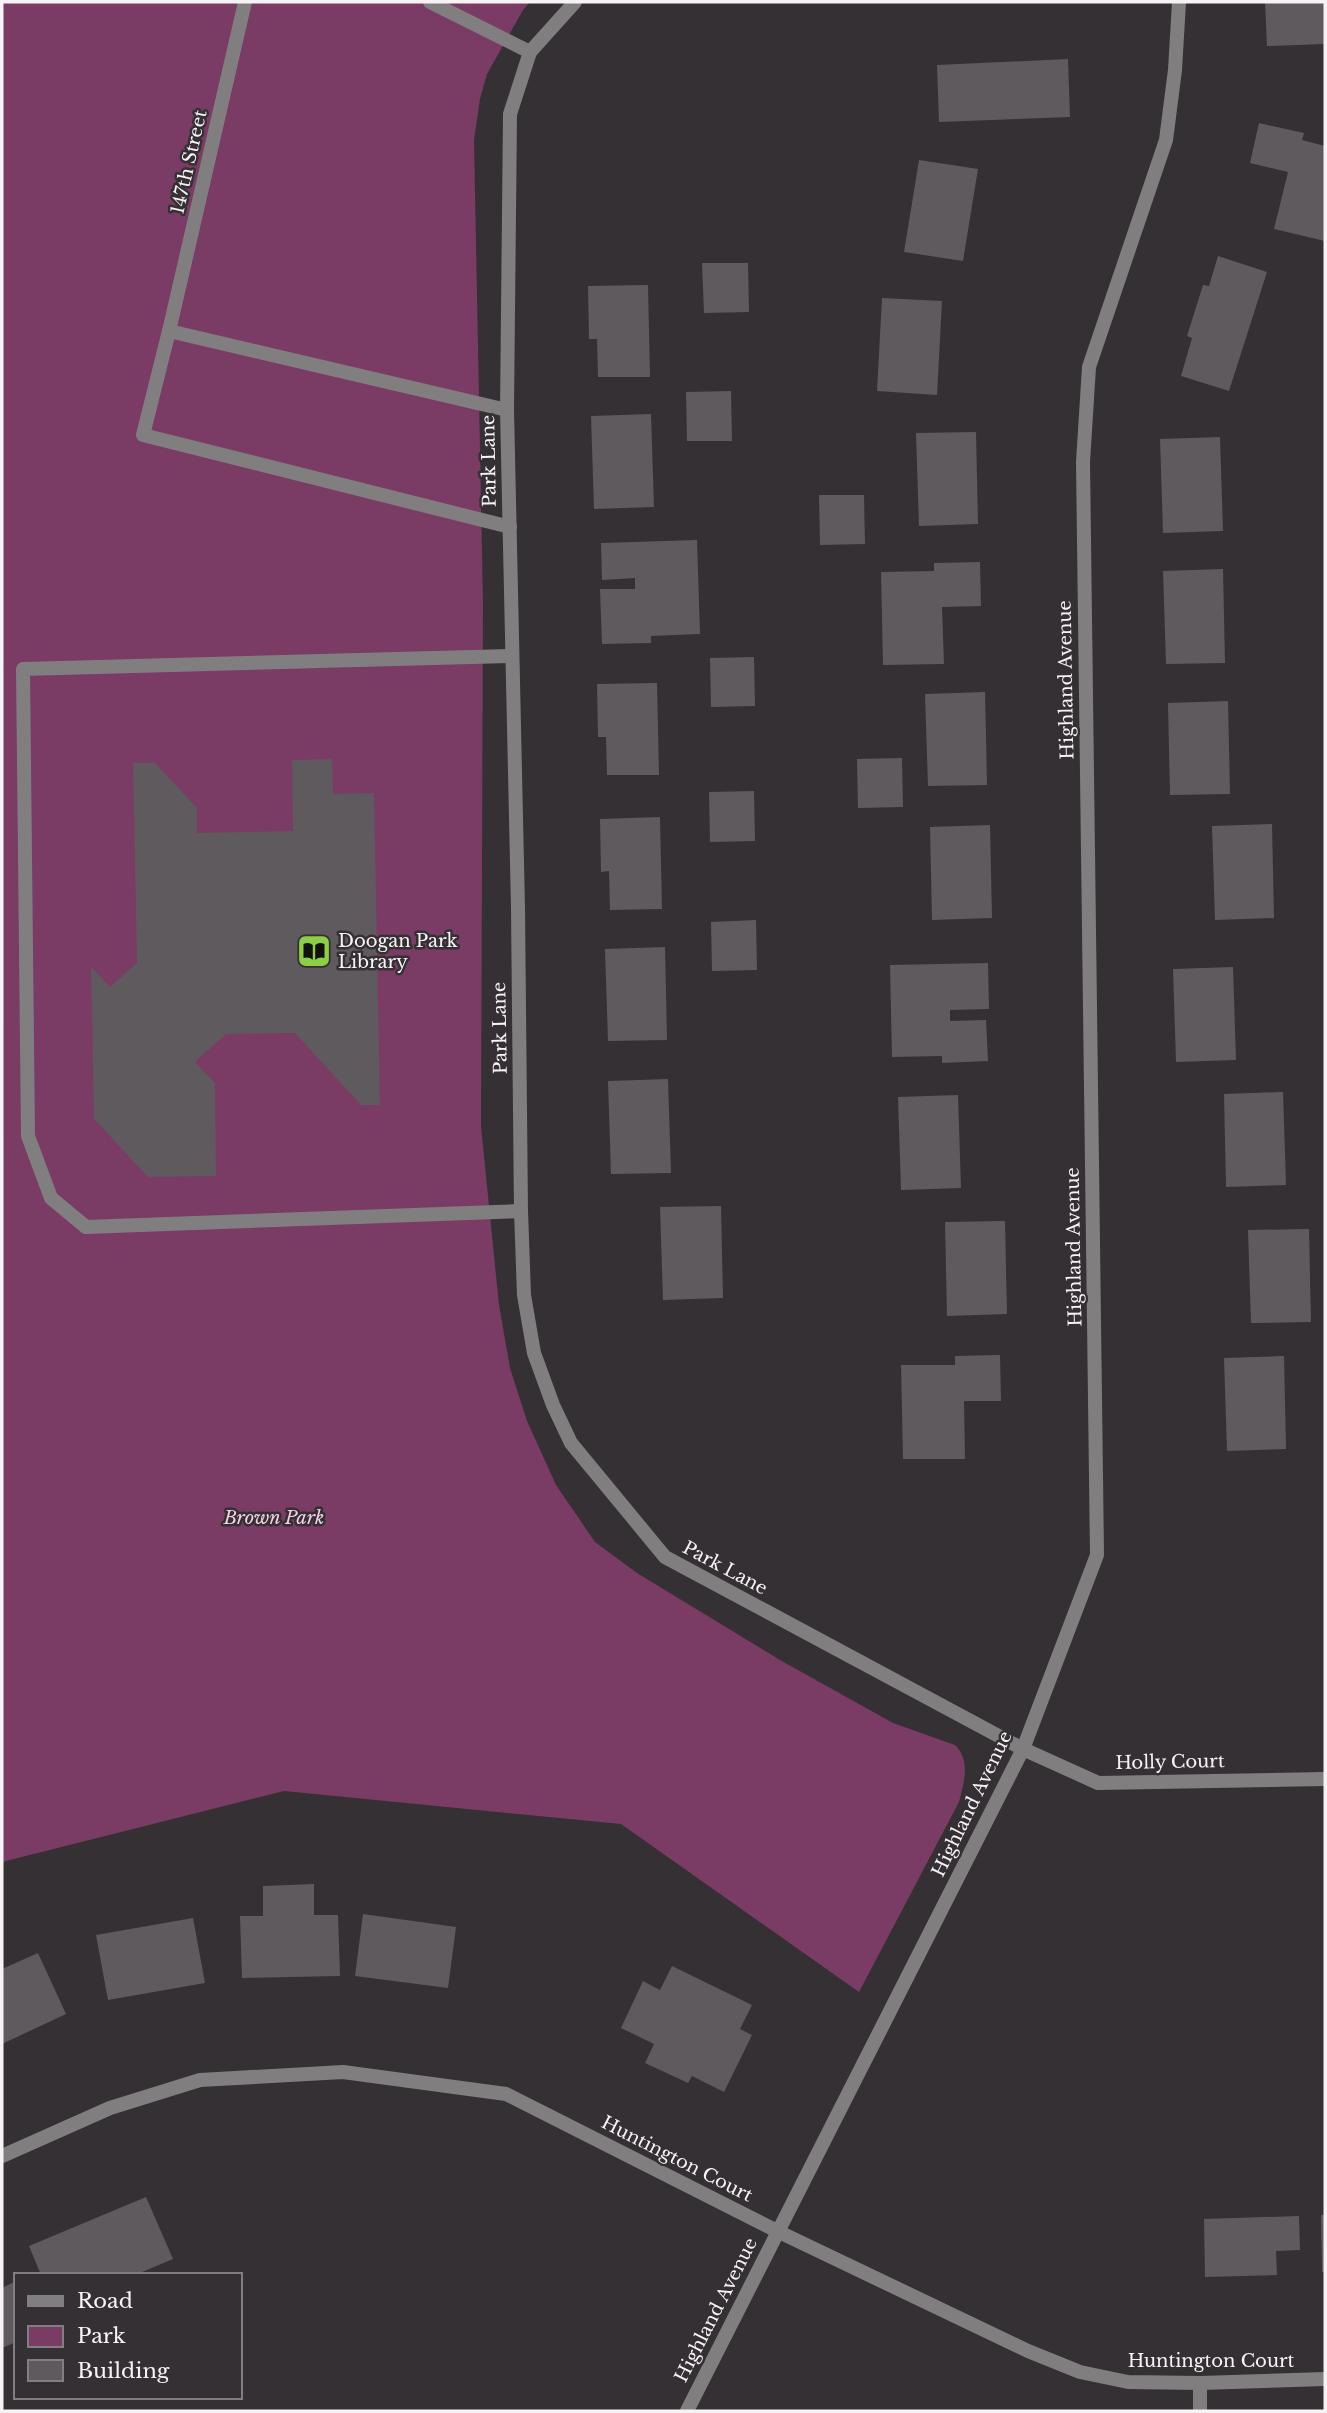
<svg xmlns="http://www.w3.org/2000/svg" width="1327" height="2413" viewBox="0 0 1327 2413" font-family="'Libre Baskerville',serif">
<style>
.park{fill:#7a3b65}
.building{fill:#5f5a5d}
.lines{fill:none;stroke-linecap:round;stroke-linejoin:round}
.lane{stroke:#817e80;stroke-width:14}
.street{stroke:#817e80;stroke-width:14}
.labels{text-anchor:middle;stroke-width:5;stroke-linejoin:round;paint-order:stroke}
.street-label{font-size:18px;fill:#f7f3f5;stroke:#353033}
.poi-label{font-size:18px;fill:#f7f3f5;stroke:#353033;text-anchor:start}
.park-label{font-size:18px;font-style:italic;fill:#f7cfe7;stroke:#353033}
</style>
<rect width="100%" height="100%" fill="#353033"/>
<path class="park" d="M2 2H530L523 10 487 74 480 99 474 140 483 603 481 1126 499 1305 510 1368 527 1421 556 1485 595 1542 637 1573 780 1660 893 1723 955 1745C971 1761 964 1782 959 1802L859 1992 621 1824 284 1791 2 1862Z"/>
<g class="building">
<polygon points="1265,2 1325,2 1325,44 1267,46"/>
<polygon points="1068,59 1070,117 939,122 937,65"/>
<polygon points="1259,123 1304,133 1302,140 1325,146 1325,241 1274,229 1288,172 1250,163"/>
<polygon points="919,160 978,169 963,261 904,252"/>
<polygon points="1218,256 1267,272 1229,391 1181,376 1192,338 1187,336 1203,285 1209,286"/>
<polygon points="702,263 748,263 749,312 704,313"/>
<polygon points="648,285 650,377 598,377 597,339 589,339 588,286"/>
<polygon points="882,298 942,301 937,395 877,391"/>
<polygon points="731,391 732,441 687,441 686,392"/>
<polygon points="651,414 654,507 594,509 591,416"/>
<polygon points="976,432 978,524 919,526 916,433"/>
<polygon points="1220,437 1223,531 1163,533 1160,439"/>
<polygon points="819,495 864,495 865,544 820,545"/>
<polygon points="697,540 700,634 651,636 651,643 602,644 600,589 635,589 635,578 602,580 601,543"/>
<polygon points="980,562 981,606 942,607 944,664 883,665 881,572 934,571 934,563"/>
<polygon points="1223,569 1225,663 1166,664 1163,571"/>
<polygon points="754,657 755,706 711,707 710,658"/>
<polygon points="657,683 659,775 607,775 606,737 598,737 597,684"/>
<polygon points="985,692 987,785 928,786 925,694"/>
<polygon points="1228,701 1230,794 1170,795 1168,703"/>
<polygon points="902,758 903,807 858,808 857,759"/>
<polygon points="332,759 333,794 374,793 380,1105 361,1105 295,1033 226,1034 195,1062 215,1083 216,1176 148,1177 94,1119 91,967 110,987 137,963 133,763 155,763 197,808 197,833 293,831 292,760"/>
<polygon points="754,791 755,841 710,842 709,792"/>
<polygon points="660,817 662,909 610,910 609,871 601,872 600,819"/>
<polygon points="1272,824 1274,918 1215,920 1212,826"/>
<polygon points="990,825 992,918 932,920 930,827"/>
<polygon points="756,920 757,970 712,971 711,922"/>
<polygon points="665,947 667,1040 608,1041 605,949"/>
<polygon points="988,963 989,1009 950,1010 950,1021 986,1020 988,1061 942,1063 942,1056 892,1057 890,965"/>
<polygon points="1233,967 1236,1060 1176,1062 1173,969"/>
<polygon points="668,1079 671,1173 611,1174 608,1081"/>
<polygon points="1283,1092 1286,1185 1226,1187 1224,1094"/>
<polygon points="958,1095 961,1188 901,1190 898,1097"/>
<polygon points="721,1206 723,1298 663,1300 660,1207"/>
<polygon points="1005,1221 1007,1314 947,1316 945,1222"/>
<polygon points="1309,1229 1311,1322 1251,1323 1248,1230"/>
<polygon points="1000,1355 1001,1401 964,1401 965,1459 903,1459 901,1365 955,1365 955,1356"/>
<polygon points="1284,1356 1286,1449 1227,1451 1224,1358"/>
<polygon points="314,1884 314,1915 338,1915 340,1976 242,1978 240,1916 263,1916 263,1886"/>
<polygon points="363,1914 456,1927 448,1988 355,1976"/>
<polygon points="193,1918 205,1983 108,2000 96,1935"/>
<polygon points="38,1953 66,2014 2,2044 2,1969"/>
<polygon points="672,1966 752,2005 740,2029 752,2035 724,2092 692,2076 688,2083 645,2063 654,2044 621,2028 643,1981 660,1990"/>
<polygon points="146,2197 173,2259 135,2275 41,2275 29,2246"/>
<polygon points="1321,2215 1325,2215 1325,2272 1322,2272"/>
<polygon points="1299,2216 1300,2250 1276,2251 1277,2275 1205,2277 1204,2219"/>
<polygon points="16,2281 16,2342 2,2348 2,2288"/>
</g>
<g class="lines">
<g class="lane">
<polyline points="507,410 169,331 143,435 510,527"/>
<polyline points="512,656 23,669 28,1136 51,1198 86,1227 521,1211"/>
</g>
<g class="street">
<polyline points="430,2 530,52"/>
<polyline points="575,2 530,52 510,114 507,410 518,908 521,1211 524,1295 534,1353 553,1405 571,1443 665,1557 1023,1749 1098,1783 1325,1779"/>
<polyline points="169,331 245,2"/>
<polyline points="2,2156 110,2108 200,2080 343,2072 506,2094 777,2231 1028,2351 1080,2372 1128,2382 1200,2383 1325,2379"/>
<polyline points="1200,2383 1200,2411"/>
<polyline points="687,2411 1023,1749 1097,1555 1083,462 1089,367 1166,140 1175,70 1179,2"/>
</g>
</g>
<defs>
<g id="library-square" transform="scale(1.75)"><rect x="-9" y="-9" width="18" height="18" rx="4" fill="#8cce45" stroke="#353033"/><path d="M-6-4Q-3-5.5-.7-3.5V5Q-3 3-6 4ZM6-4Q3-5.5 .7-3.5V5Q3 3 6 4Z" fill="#111"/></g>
</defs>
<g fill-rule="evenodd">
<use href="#library-square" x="314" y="951"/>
</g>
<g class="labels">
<g class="street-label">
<text transform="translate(189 162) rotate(-77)" y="6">147th Street</text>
<text transform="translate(489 461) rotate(-91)" y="6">Park Lane</text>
<text transform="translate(1066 680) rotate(-91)" y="6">Highland Avenue</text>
<text transform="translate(500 1028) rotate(-91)" y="6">Park Lane</text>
<text transform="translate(1074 1247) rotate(-91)" y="6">Highland Avenue</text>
<text transform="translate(725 1568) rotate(28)" y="6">Park Lane</text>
<text transform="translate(1170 1762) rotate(-1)" y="6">Holly Court</text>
<text transform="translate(972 1804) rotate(-64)" y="6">Highland Avenue</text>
<text transform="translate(677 2159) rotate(27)" y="6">Huntington Court</text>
<text transform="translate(716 2310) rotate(-63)" y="6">Highland Avenue</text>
<text x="1211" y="2367">Huntington Court</text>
</g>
<g class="poi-label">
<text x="338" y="947">Doogan Park<tspan x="338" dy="21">Library</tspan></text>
</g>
<g class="park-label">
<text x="274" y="1524">Brown Park</text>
</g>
</g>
<rect width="1327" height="2413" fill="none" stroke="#f7f3f5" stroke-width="7"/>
<rect x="14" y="2273" width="228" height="126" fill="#353033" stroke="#837e81" stroke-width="2"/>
<rect x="28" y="2296" width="35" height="10" fill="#817e80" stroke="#837e81" stroke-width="2"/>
<text x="77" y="2308" font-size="21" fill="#f7f3f5">Road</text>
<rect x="28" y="2326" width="35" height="21" fill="#7a3b65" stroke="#837e81" stroke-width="2"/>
<text x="77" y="2343" font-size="21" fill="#f7f3f5">Park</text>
<rect x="28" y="2360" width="35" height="21" fill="#5f5a5d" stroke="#837e81" stroke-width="2"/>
<text x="77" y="2378" font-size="21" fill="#f7f3f5">Building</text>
</svg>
